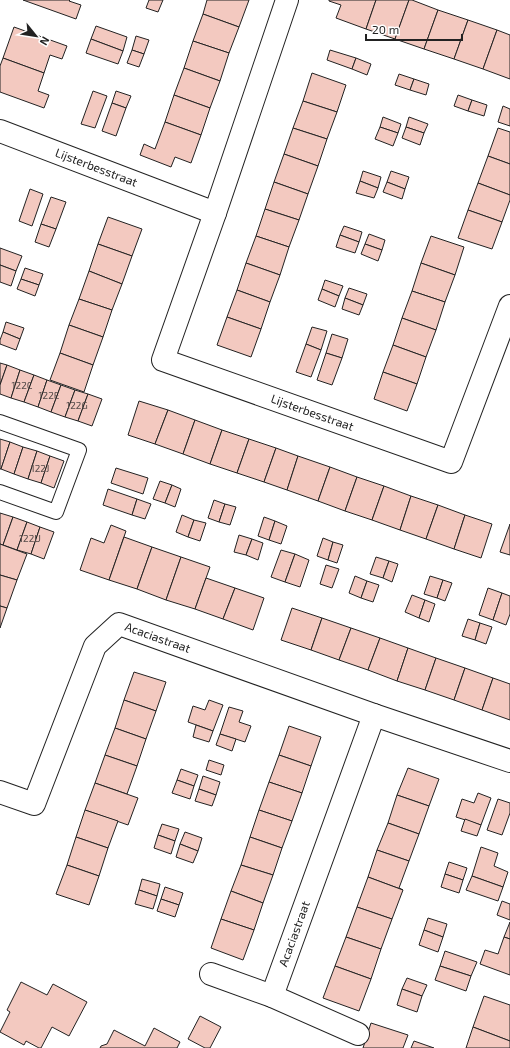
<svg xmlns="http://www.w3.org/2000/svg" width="510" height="1048" viewBox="0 0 510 1048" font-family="'Exo 2',sans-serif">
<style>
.building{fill:#f3c9c0;stroke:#222}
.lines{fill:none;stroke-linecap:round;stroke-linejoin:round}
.lane-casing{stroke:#222;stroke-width:16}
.street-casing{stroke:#222;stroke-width:24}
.lane{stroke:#fff;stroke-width:14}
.street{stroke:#fff;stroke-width:22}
.labels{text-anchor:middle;stroke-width:3;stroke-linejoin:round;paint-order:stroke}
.number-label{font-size:10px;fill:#564c4a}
.street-label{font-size:12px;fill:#222;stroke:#fff}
</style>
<rect width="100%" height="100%" fill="#fff"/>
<g class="building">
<polygon points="23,0 70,0 69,1 81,5 76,19"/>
<polygon points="149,0 163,0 158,12 146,8"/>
<polygon points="207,0 249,0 239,27 203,14"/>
<polygon points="329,0 376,0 366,29 336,18 341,5 329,1"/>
<polygon points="376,0 409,0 395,39 366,29"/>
<polygon points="409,0 412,0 438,10 424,49 395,39"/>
<polygon points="438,10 468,20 454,59 424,49"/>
<polygon points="203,14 239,27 229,53 193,41"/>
<polygon points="468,20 497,30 483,69 454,59"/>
<polygon points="96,26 127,37 123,51 91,39"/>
<polygon points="14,27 67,46 62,59 50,55 44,73 3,58"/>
<polygon points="497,30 510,35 510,79 483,69"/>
<polygon points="136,36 149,40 144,54 132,50"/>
<polygon points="91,39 123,51 118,64 86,53"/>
<polygon points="193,41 229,53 220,81 184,68"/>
<polygon points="132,50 144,54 139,67 127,63"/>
<polygon points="330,50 356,58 352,69 327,60"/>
<polygon points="3,58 44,73 38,91 49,95 44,108 0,92 0,66"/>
<polygon points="356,58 371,64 367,75 352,69"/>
<polygon points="184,68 220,81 210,108 174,95"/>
<polygon points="312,73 346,85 337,112 303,101"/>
<polygon points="399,74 414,79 410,90 395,85"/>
<polygon points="414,79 429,84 426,95 410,90"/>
<polygon points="93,91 107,96 95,128 81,124"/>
<polygon points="116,91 131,96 126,108 112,103"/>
<polygon points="174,95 210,108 201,135 165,122"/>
<polygon points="458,95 472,100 468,111 454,106"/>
<polygon points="472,100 487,105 484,116 468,111"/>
<polygon points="303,101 337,112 327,139 293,128"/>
<polygon points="112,103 126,108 116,136 102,131"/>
<polygon points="503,106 510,109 510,126 498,122"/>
<polygon points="383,117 401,124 398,133 380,127"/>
<polygon points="409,117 428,124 424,133 406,127"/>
<polygon points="165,122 201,135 191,163 175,157 171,167 140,155 144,144 155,149"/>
<polygon points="380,127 398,133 393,146 375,139"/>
<polygon points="406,127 424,133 420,145 402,138"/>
<polygon points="293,128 327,139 318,166 284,154"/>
<polygon points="498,128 510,132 510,164 488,156"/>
<polygon points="284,154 318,166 308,194 274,182"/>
<polygon points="488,156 510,164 510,195 478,183"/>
<polygon points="363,171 381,177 378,188 360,181"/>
<polygon points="391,171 409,177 405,189 387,182"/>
<polygon points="360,181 378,188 374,198 356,193"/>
<polygon points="274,182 308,194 299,220 265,209"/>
<polygon points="387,182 405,189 402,199 383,192"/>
<polygon points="478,183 510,195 510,200 502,222 468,210"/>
<polygon points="30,189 43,194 32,226 19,221"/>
<polygon points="51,197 66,202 56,229 41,224"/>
<polygon points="265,209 299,220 289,247 256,236"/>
<polygon points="468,210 502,222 492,249 458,238"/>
<polygon points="108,217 142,229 132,256 98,244"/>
<polygon points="41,224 56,229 49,247 35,242"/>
<polygon points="344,226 362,232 359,242 340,235"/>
<polygon points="369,234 385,240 382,250 365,244"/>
<polygon points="340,235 359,242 355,253 336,247"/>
<polygon points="256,236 289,247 280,275 246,263"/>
<polygon points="431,236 464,247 455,275 421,263"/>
<polygon points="98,244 132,256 122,284 89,271"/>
<polygon points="365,244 382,250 378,261 361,254"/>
<polygon points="0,248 22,256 16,271 0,265"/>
<polygon points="246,263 280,275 270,302 237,290"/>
<polygon points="421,263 455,275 445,302 412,291"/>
<polygon points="0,265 16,271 11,286 0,282"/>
<polygon points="25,268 43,274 39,285 21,279"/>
<polygon points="89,271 122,284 112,310 79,299"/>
<polygon points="21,279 39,285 35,296 17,289"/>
<polygon points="325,280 343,286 339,296 322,289"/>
<polygon points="349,288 367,294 363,305 345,298"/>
<polygon points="322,289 339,296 335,307 318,300"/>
<polygon points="237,290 270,302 261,329 227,317"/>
<polygon points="412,291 445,302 436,330 402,318"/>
<polygon points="345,298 363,305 359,315 342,309"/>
<polygon points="79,299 112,310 103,337 69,325"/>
<polygon points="227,317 261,329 251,357 217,345"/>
<polygon points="402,318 436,330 426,357 393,345"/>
<polygon points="6,322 24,328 20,339 3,332"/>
<polygon points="69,325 103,337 93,365 60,353"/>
<polygon points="312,327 327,331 321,350 306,344"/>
<polygon points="3,332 20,339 16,350 0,344 0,340"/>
<polygon points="332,334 348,339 342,358 326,353"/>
<polygon points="306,344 321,350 311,377 296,372"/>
<polygon points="393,345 426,357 417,384 383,372"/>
<polygon points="60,353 93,365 84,392 50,380"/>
<polygon points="326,353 342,358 332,385 317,380"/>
<polygon points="0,363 7,365 0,385"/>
<polygon points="7,365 20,370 11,398 0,394 0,385"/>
<polygon points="20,370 34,375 24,402 11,398"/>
<polygon points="383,372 417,384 407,411 374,399"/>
<polygon points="34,375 47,380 38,407 24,402"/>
<polygon points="47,380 61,385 51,412 38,407"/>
<polygon points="61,385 75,390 65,417 51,412"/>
<polygon points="75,390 88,394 78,421 65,417"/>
<polygon points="88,394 102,399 92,426 78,421"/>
<polygon points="139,401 168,410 155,444 128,435"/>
<polygon points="168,410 195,420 183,454 155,444"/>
<polygon points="195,420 222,430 210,464 183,454"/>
<polygon points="222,430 249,439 237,473 210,464"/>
<polygon points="0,439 10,442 1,469 0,469"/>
<polygon points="249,439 276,448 264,482 237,473"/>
<polygon points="10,442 23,447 14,474 1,469"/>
<polygon points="23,447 37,451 28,479 14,474"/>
<polygon points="276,448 298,456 287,490 264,482"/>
<polygon points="37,451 50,456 41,483 28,479"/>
<polygon points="50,456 64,461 54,488 41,483"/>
<polygon points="298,456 330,467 318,501 287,490"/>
<polygon points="330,467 357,477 345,511 318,501"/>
<polygon points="116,468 148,478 143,494 111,483"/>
<polygon points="357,477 384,486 372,520 345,511"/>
<polygon points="160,481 172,485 165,503 153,499"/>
<polygon points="172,485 181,489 175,507 165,503"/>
<polygon points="384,486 411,496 400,530 372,520"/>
<polygon points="108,489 137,499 132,515 103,505"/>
<polygon points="411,496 438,505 426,539 400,530"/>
<polygon points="137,499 151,504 145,519 132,515"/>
<polygon points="214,500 225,504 219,522 208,518"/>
<polygon points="225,504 236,507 230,525 219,522"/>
<polygon points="438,505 465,515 454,549 426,539"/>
<polygon points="0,513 13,517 3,545 0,544"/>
<polygon points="182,515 194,520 188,537 176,532"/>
<polygon points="465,515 492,524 481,558 454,549"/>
<polygon points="13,517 27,522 17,550 3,545"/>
<polygon points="264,517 275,521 269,540 258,536"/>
<polygon points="194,520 206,523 200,541 188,537"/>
<polygon points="275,521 287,526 281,544 269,540"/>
<polygon points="27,522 40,527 31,554 17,550"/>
<polygon points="510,524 510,555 500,552"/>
<polygon points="111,525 126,531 109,580 80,570 91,538 104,543"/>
<polygon points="40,527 54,532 44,559 31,554"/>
<polygon points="239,535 252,539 246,555 234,552"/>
<polygon points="124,537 152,547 137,589 109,580"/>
<polygon points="323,538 333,542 328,560 317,556"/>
<polygon points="252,539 263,543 258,560 246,555"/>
<polygon points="333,542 343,545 337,563 328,560"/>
<polygon points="0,544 27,554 17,580 0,575"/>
<polygon points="152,547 181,557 166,600 137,589"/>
<polygon points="281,550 295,554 285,582 271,577"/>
<polygon points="295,554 309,560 300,587 285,582"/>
<polygon points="181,557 210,567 195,609 166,600"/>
<polygon points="376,557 389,561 383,578 370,574"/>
<polygon points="389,561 398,564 392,582 383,578"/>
<polygon points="326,565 339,569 332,588 320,584"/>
<polygon points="0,575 17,580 7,608 0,606"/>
<polygon points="355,576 367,581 361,598 349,593"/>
<polygon points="430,576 443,580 437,598 424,594"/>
<polygon points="206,578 235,588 223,619 195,609"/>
<polygon points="443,580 452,583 445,601 437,598"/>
<polygon points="367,581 379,585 373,602 361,598"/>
<polygon points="235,588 264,598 253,630 223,619"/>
<polygon points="488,588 502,593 493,620 479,615"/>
<polygon points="502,593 510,596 510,614 506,625 493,620"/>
<polygon points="412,595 425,600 419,618 405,612"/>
<polygon points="425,600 435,604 429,622 419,618"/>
<polygon points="0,606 7,608 0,628"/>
<polygon points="292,608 322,618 311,650 281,640"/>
<polygon points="322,618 351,628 339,660 311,650"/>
<polygon points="468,619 480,623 475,640 462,636"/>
<polygon points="480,623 492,627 486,644 475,640"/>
<polygon points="351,628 380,638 368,670 339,660"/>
<polygon points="380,638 408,648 397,681 368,670"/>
<polygon points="408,648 436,658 425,690 397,681"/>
<polygon points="436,658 465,668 454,700 425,690"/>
<polygon points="465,668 493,678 482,710 454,700"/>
<polygon points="134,672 166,682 156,711 124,700"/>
<polygon points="493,678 510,684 510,720 482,710"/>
<polygon points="124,700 156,711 146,739 115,728"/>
<polygon points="209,700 223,705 213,731 188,722 193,706 205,710"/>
<polygon points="229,707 243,711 239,722 251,726 245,742 220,734"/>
<polygon points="196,725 213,731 209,742 193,737"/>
<polygon points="289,726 321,737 311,766 279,755"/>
<polygon points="115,728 146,739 137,766 105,755"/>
<polygon points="220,734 236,739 232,751 216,745"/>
<polygon points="105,755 137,766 127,794 95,783"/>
<polygon points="279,755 311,766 302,793 269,782"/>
<polygon points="209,760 224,765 221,775 206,770"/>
<polygon points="408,768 439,779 429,806 397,795"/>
<polygon points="181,769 198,775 194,786 177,780"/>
<polygon points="203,776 220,782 216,795 199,789"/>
<polygon points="177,780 194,786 190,799 172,793"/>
<polygon points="269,782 302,793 292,821 259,810"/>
<polygon points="95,783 138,798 128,825 85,810"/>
<polygon points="199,789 216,795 212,806 195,801"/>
<polygon points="478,793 491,798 481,825 456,817 462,799 474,803"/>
<polygon points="397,795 429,806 419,834 388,823"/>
<polygon points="498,799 510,803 510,813 502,835 487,830"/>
<polygon points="85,810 118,821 108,848 76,837"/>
<polygon points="259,810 292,821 282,848 250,837"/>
<polygon points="465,819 481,825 477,836 461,831"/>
<polygon points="388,823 419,834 409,861 377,850"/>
<polygon points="162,824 179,829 175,841 158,835"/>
<polygon points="185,832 202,838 198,851 180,844"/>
<polygon points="158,835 175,841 171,854 154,848"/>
<polygon points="76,837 108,848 99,876 67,865"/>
<polygon points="250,837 282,848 273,875 241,865"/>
<polygon points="180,844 198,851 193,863 176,857"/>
<polygon points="481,847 498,853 494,866 508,872 503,887 472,876"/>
<polygon points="377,850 409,861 399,888 403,890 368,877"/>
<polygon points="449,862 467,868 463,880 445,874"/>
<polygon points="67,865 99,876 89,905 56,894"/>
<polygon points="241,865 273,875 263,903 231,891"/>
<polygon points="445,874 463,880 459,893 441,887"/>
<polygon points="472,876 503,887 498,901 466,890"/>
<polygon points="368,877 403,890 392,919 357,907"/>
<polygon points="142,879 160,884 157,896 139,890"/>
<polygon points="165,887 183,893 179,905 161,899"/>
<polygon points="139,890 157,896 153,909 135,904"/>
<polygon points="231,891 263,903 254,930 221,919"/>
<polygon points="161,899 179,905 175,917 157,911"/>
<polygon points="502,901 510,904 510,920 497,915"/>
<polygon points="357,907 392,919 381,949 346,937"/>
<polygon points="428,918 447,924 443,937 424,930"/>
<polygon points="221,919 254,930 243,960 211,948"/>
<polygon points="510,922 510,939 504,937"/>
<polygon points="424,930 443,937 438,952 419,945"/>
<polygon points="346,937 381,949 371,979 335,966"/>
<polygon points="504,937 510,939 510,975 480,964 485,950 498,954"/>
<polygon points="445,951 477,962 471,976 440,966"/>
<polygon points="335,966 371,979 359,1011 323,998"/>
<polygon points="440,966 471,976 466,991 435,980"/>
<polygon points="407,978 427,985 422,996 402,989"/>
<polygon points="21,982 47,995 53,984 87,1002 69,1036 52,1027 41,1048 39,1048 26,1041 24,1045 0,1032 10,1012 7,1010"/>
<polygon points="402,989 422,996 417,1012 397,1005"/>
<polygon points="484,996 510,1005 510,1041 473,1027"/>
<polygon points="200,1016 221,1027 210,1048 205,1048 188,1039"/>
<polygon points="371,1023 408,1035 403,1048 363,1048"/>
<polygon points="473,1027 510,1041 510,1048 466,1048"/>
<polygon points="154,1028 180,1042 177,1048 100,1048 101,1046 107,1044 114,1030 145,1046"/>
<polygon points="414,1041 434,1048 411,1048"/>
</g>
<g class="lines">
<g class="lane-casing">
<polyline id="lane" points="0,422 79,450 56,512 0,492"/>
</g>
<g class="street-casing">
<g id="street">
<path id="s1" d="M287 0 215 213 163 360 451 462 510 306"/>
<path id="s2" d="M0 131 215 213"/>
<path id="s3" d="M0 792 34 804 95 646 119 624 374 715 510 761"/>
<polyline points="211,974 272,996 358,1034"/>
<path id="s4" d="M272 996 374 715"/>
</g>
</g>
<use href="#lane" class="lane"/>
<use href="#street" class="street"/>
</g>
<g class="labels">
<g class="number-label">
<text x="22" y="389">122C</text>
<text x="49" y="399">122E</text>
<text x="77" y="409">122G</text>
<text x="40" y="472">122J</text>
<text x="30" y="542">122U</text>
</g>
<g class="street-label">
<text dy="4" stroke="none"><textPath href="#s2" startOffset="103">Lijsterbesstraat</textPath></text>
<text dy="4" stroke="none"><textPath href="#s1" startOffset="539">Lijsterbesstraat</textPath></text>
<text dy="4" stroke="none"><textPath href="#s3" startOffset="279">Acaciastraat</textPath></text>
<text dy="4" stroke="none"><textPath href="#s4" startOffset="66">Acaciastraat</textPath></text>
</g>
</g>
<g transform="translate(36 36) rotate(120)" stroke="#ffffff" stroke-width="3" paint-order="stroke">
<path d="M0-3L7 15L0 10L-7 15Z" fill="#222222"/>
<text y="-6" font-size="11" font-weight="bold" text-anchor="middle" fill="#222222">N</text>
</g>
<path d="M366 34v6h96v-6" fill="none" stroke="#222222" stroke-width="2"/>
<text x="372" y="34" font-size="12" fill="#222222" stroke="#ffffff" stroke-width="3" paint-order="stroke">20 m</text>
</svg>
